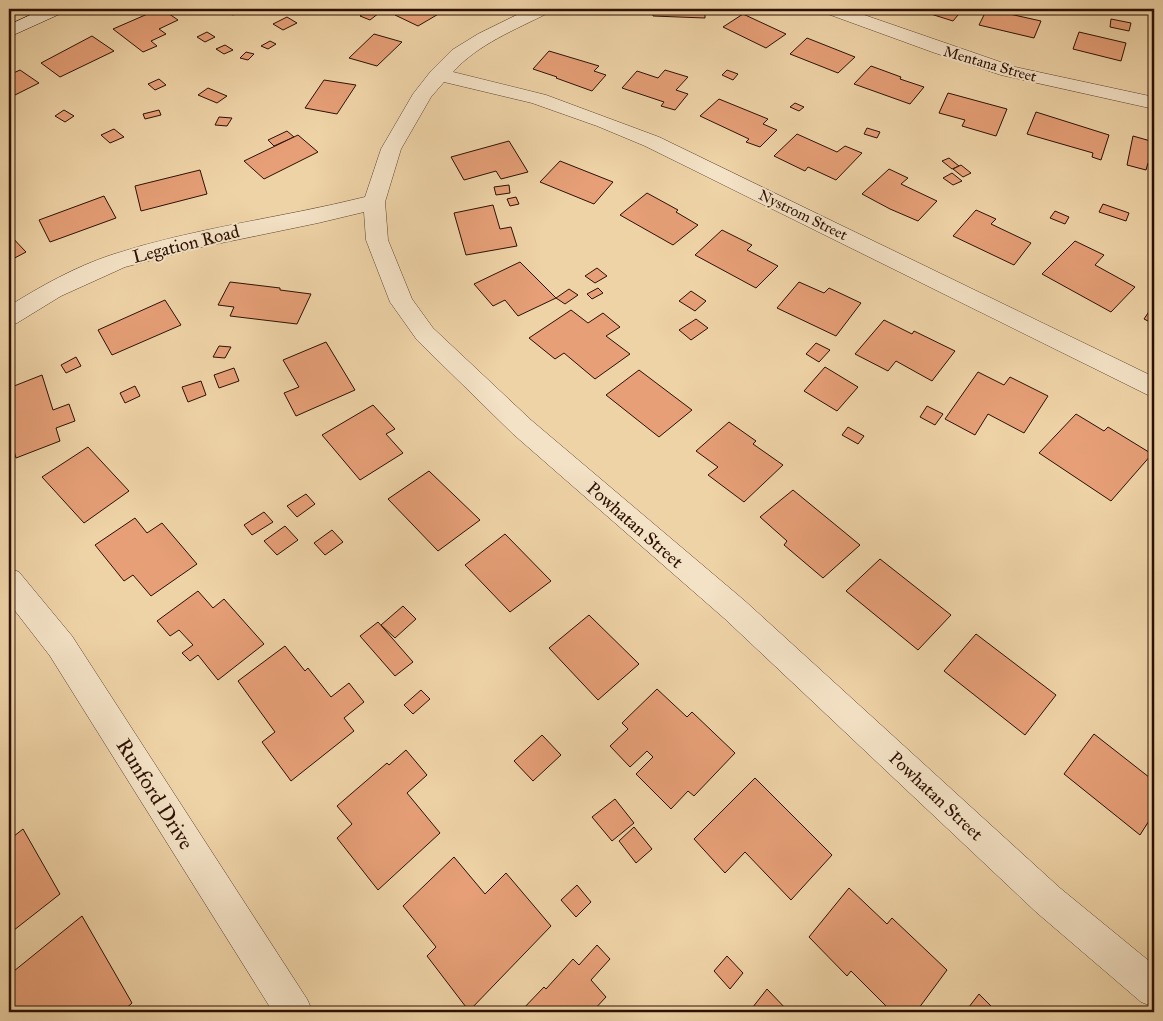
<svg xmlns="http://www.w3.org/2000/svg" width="1163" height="1021" viewBox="0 0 1163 1021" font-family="'IM FELL Great Primer',serif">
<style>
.building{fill:#e69f77;stroke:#2c1002}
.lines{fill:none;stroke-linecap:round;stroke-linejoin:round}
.minor-casing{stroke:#5c412b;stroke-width:1}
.secondary-casing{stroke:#2c1002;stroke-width:1}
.minor{fill:#f4e2c6;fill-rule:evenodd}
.secondary{fill:#f4e2c6;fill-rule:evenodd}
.labels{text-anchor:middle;stroke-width:4;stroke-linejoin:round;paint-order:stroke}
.far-street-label{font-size:15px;fill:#2c1002;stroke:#f4e2c6}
.street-label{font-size:18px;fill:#2c1002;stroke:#f4e2c6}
.near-street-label{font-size:21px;fill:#2c1002;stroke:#f4e2c6}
</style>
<rect width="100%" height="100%" fill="#eed3a7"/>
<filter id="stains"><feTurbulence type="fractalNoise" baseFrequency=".004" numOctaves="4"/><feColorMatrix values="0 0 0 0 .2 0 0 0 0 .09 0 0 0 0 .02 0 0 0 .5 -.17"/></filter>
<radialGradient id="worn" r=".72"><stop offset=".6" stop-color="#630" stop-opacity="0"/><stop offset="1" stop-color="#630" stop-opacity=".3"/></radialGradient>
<g class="building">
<polygon points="159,9 162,9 178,20 159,29 166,34 151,41 157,46 143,52 113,29"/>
<polygon points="191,9 212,9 199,14"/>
<polygon points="224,9 247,9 233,15"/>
<polygon points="369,9 379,13 370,20 360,16"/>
<polygon points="405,9 447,9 418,26 395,15"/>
<polygon points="653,9 718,9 718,14 705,13 705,18 653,16"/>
<polygon points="915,9 963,9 953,21"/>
<polygon points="987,9 1041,21 1034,38 979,25"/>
<polygon points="743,14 786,34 766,48 723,27"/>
<polygon points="287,17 297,23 283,30 273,24"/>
<polygon points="1111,19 1131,23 1129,31 1110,27"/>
<polygon points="207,32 215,37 205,42 197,37"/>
<polygon points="1079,32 1126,43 1121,61 1073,49"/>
<polygon points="374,34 402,42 377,66 349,58"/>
<polygon points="92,36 114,51 60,77 41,63"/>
<polygon points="807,38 855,57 838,73 790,54"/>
<polygon points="270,41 276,44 268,49 261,46"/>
<polygon points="225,45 233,50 224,54 216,49"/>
<polygon points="549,51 599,66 594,71 606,75 592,91 556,78 557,77 533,69"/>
<polygon points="246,52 254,54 248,60 240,58"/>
<polygon points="871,66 901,77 900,79 924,87 910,104 854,84"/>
<polygon points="20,70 39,83 9,98 9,75"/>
<polygon points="665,70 688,77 676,90 688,94 675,110 661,106 664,102 622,88 637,71 658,78"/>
<polygon points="727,70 738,74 733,80 722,75"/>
<polygon points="159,79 166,85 155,90 148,84"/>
<polygon points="324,80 356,85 337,114 305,108"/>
<polygon points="208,88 227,96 217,103 198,95"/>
<polygon points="948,93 1007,109 996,136 962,126 965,120 939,113"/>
<polygon points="719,99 768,119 763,124 777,130 760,147 746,142 749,139 700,116"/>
<polygon points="795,103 804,107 799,111 790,107"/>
<polygon points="64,110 74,116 65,122 55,116"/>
<polygon points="159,110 161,115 145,119 143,114"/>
<polygon points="1036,112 1109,135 1101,160 1092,157 1093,153 1027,134"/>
<polygon points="219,117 232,118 227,126 215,125"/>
<polygon points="867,128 880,132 877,138 864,134"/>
<polygon points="114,129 124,137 110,143 101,135"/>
<polygon points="287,131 294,137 274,146 268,140"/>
<polygon points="797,134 837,152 845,146 862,153 836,180 808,167 805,171 774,156"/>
<polygon points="298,135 318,152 264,179 244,161"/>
<polygon points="1133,136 1154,142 1154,165 1148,163 1146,170 1127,165"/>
<polygon points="509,141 528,172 501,179 496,171 464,180 451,157"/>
<polygon points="949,158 959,166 952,169 942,161"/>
<polygon points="560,161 613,182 594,204 540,182"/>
<polygon points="961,165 971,173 963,177 953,169"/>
<polygon points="889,169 908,178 901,184 937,201 918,221 890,209 862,194"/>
<polygon points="200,170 207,194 141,211 135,186"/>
<polygon points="952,173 962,181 953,185 943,178"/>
<polygon points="509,185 510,193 496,195 494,187"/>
<polygon points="647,193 678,210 676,212 698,225 673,245 620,215"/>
<polygon points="104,196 116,218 50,242 39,220"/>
<polygon points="516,197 519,204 510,206 507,199"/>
<polygon points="1103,204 1129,213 1126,221 1099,212"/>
<polygon points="493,205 500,229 511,227 517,246 466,255 454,213"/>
<polygon points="976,210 996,219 991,224 1031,243 1014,265 953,236"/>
<polygon points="1055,211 1069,217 1065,224 1050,218"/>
<polygon points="722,230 752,245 747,250 778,266 756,288 695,255"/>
<polygon points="9,234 26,252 9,261"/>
<polygon points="1075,241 1104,255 1095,265 1135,287 1111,312 1042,274"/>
<polygon points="520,262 556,298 518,316 505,300 493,306 474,284"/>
<polygon points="597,268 607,276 595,283 585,276"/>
<polygon points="230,282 280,288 280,290 311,294 297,324 230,316 234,307 218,305"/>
<polygon points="799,282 824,293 829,288 861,303 836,336 777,308"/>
<polygon points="598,288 603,293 592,299 587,294"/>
<polygon points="569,289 578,295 565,304 556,298"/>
<polygon points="691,291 706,301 695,311 679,301"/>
<polygon points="165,300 181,325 112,355 98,330"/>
<polygon points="1154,304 1154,324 1144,319"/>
<polygon points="571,310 588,323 603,313 620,327 606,336 630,354 595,379 564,353 555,359 529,338"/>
<polygon points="696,319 708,328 691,340 679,330"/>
<polygon points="884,320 912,334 914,331 955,351 932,381 896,361 888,371 855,354"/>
<polygon points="326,342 355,390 296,416 284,393 299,387 283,360"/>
<polygon points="816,343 830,350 819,362 806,354"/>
<polygon points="219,346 231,347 225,358 213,357"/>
<polygon points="76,357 81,366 66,373 61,365"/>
<polygon points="825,367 858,387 837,411 804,391"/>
<polygon points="234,368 239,381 219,388 214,375"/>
<polygon points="639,370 692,410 659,437 606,395"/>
<polygon points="978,372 1004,385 1010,377 1048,396 1024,433 988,414 975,435 945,419"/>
<polygon points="42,375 53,410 69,404 75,421 56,428 60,441 16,458 12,444 9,445 9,388"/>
<polygon points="201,381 206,395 188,402 182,387"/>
<polygon points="135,386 140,396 125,403 120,393"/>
<polygon points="373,405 395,429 386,434 403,453 360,480 322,435"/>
<polygon points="927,406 943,414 935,425 920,417"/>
<polygon points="1076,414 1104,431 1108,427 1152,454 1111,501 1039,453"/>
<polygon points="729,422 756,441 753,444 783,465 744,502 708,475 718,467 696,451"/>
<polygon points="848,427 864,436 858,444 842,435"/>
<polygon points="88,447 129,491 84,523 42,477"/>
<polygon points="429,471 480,520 438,551 388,499"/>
<polygon points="793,490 860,545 823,578 784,545 787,541 760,517"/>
<polygon points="306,494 315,504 297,517 287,506"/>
<polygon points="264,512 273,522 252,535 244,525"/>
<polygon points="135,518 147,533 162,523 197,564 151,596 133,575 124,581 95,545"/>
<polygon points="285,526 298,540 277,555 264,541"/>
<polygon points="332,530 343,542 325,555 314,543"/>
<polygon points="505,534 551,581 510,612 465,565"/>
<polygon points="880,559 951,615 918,650 846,591"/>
<polygon points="198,591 213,608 224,599 264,644 218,680 198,655 190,661 182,653 193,645 179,630 170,636 157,621"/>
<polygon points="403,606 416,619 395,638 381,625"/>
<polygon points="589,615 639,664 598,700 549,648"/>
<polygon points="378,622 413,662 395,676 360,636"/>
<polygon points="976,634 1056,695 1025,735 944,671"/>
<polygon points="285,646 305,671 308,668 331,697 349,683 364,702 344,718 354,731 291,781 262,742 275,732 238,681"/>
<polygon points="657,689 687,717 692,712 735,753 694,796 688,791 671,809 636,774 653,757 647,751 630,767 610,746 628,729 622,723"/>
<polygon points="421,690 430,699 413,714 404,705"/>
<polygon points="1094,734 1154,781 1154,813 1140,835 1064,774"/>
<polygon points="542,735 561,755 533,781 514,761"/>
<polygon points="406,750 427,775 407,793 440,833 378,890 337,838 352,824 337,806 387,763 389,765"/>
<polygon points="755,778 832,855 791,900 745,852 725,873 694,839"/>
<polygon points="615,799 634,823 612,841 592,817"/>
<polygon points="634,827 652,849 636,863 619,841"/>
<polygon points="23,829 60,894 9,934 9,840"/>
<polygon points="454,857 485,894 506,873 551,926 469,1011 427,956 436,947 403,906"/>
<polygon points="577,885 591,902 576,917 561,900"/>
<polygon points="849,888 887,924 892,918 947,970 916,1012 892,1012 851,971 847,976 809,937"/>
<polygon points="82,916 132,1003 122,1012 48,1012 45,1007 38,1012 15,1012 9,1000 9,975"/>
<polygon points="597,945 610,959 591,980 606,997 592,1012 520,1012 544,987 546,989 573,959 579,965"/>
<polygon points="727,956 743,973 730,989 714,971"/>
<polygon points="767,989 788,1011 786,1012 749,1012"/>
<polygon points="979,994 997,1012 965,1012"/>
</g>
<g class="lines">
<g class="minor-casing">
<g id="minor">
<path d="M529 9H551L548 13C515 30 478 44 453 72L546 95 659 137 1154 377V398L645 146 597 126 532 103 444 82 431 97 401 149 385 202 388 240 412 299 433 328 531 420 745 601 1060 888 1154 965V1007L1141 1002 1036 912 725 619 513 434 417 340 390 302 366 240 364 212 318 223 202 247 125 267 61 296 17 323 9 326V306C41 286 75 267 111 255 193 228 281 218 365 197L381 149 413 94 431 71 452 50 478 34Z"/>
<polygon points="822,9 847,9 1015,67 1154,97 1154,109 1001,75 935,53 825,13"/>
<polygon points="9,568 19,572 72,636 307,999 313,1012 273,1012 50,656 9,603"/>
</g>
</g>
<g class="secondary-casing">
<polygon id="secondary" points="43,9 65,9 62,13 9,37 9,25"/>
</g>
<use href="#minor" class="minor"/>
<use href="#secondary" class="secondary"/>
</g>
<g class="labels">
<g class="far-street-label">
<text transform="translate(990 64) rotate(16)" y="5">Mentana Street</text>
<text transform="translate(803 215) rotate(26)" y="5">Nystrom Street</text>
</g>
<g class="street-label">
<text transform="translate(186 244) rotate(-14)" y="6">Legation Road</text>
<text transform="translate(635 525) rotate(41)" y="6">Powhatan Street</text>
<text transform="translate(936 796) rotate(43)" y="6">Powhatan Street</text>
</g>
<g class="near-street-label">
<text transform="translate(155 794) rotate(58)" y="7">Runford Drive</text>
</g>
</g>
<rect width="1163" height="1021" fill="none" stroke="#eed3a7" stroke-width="30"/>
<rect x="10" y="10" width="1143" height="1001" fill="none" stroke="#2c1002" stroke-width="2.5"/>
<rect x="15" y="15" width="1133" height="991" fill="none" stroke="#2c1002"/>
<rect width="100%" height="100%" filter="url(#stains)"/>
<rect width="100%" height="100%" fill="url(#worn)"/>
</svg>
